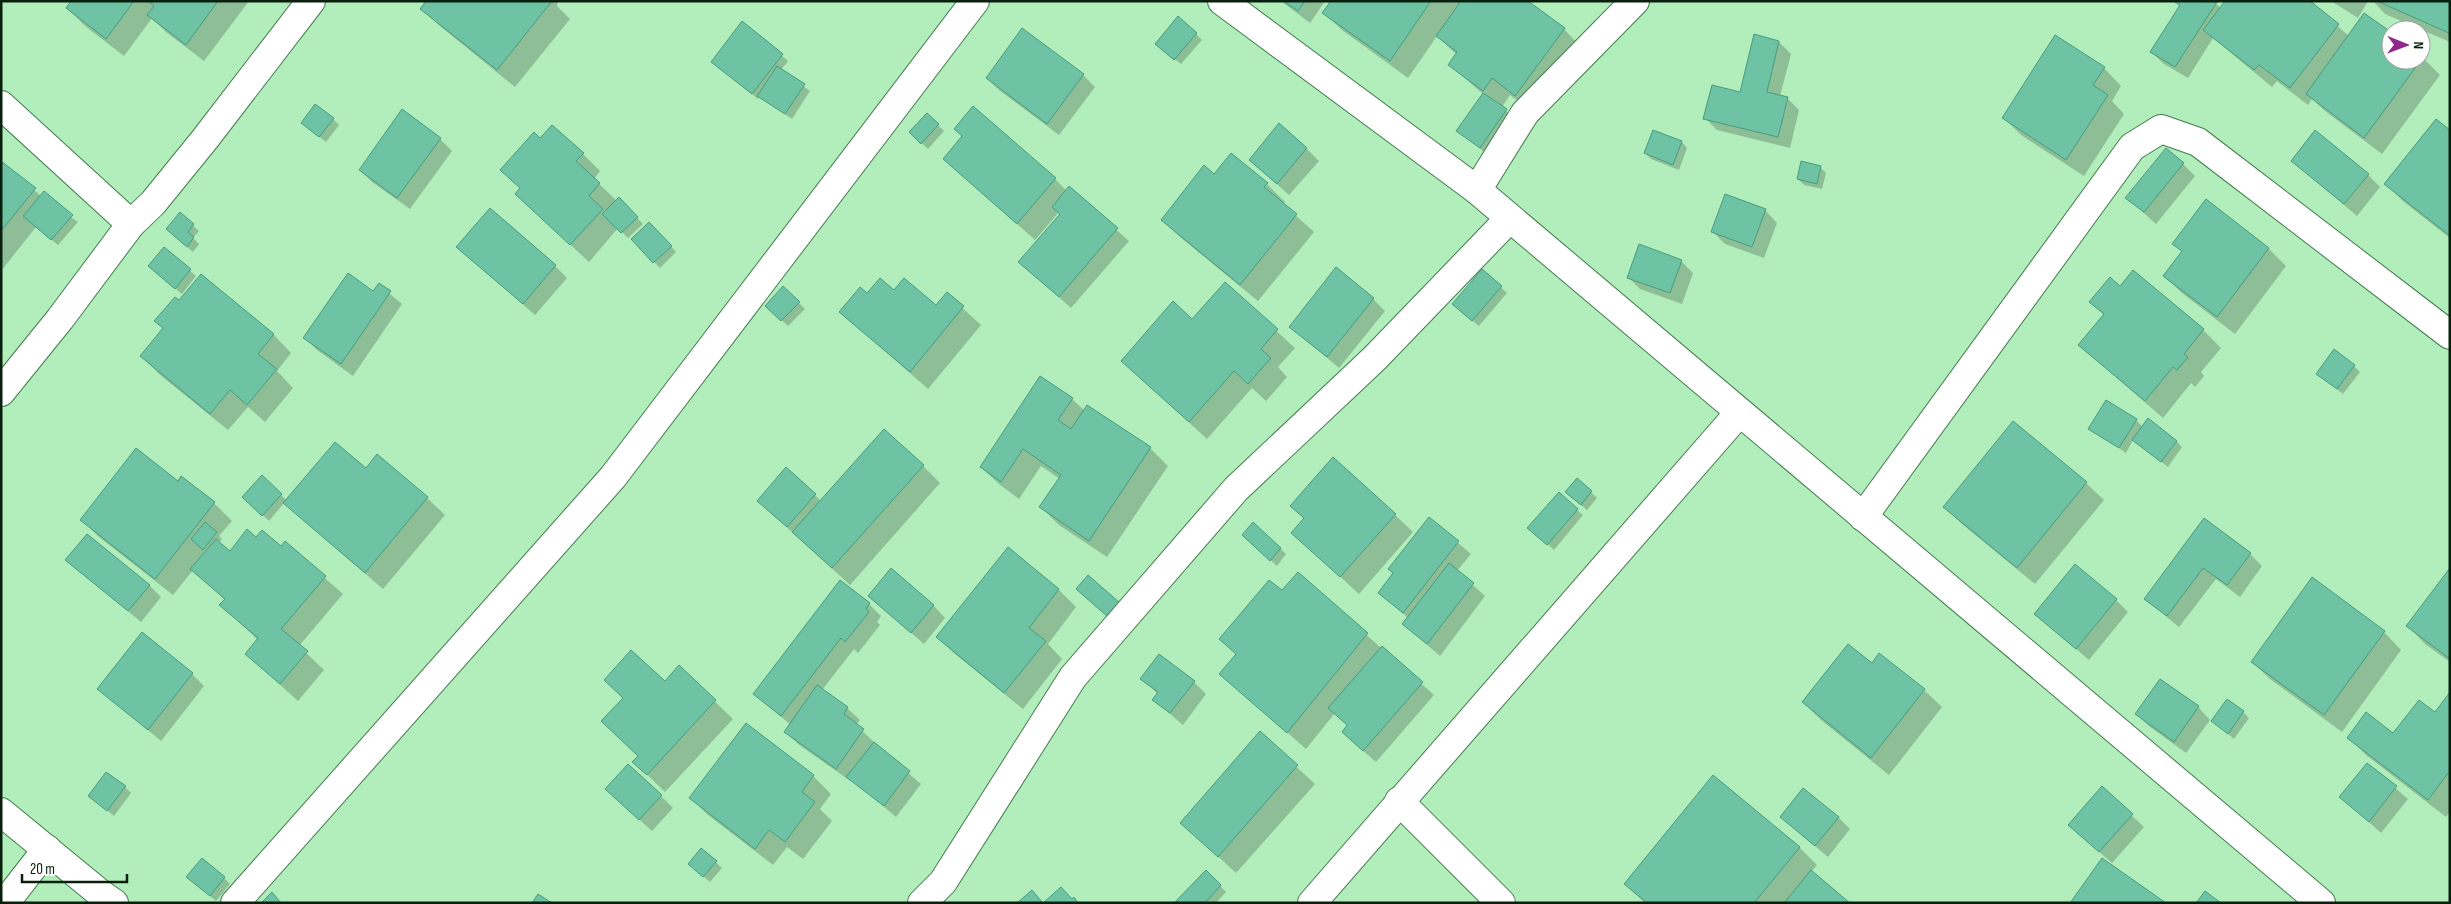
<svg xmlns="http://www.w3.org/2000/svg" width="2451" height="904" viewBox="0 0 2451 904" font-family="'Sofia Sans Condensed',sans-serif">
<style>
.shadow{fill:#0003}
.building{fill:#6fc3a5;stroke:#479c7f}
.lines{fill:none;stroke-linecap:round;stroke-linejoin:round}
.minor-casing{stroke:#437c4e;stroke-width:30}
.minor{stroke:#fff;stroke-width:28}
</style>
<rect width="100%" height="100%" fill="#b2eebb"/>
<g class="shadow">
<polygon points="73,1 249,1 204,61 166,32 152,18 124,56 85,26 67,8"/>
<polygon points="428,1 558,1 557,6 570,19 515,87 440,26 422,9"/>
<polygon points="1281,1 1325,1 1310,23"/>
<polygon points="1332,1 1526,1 1564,29 1581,47 1533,112 1510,95 1502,107 1518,122 1493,159 1458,131 1483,94 1450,65 1457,55 1437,36 1408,78 1342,30 1324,13"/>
<polygon points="2175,1 2213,1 2221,8 2308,1 2349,36 2391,34 2391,60 2421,60 2421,56 2440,75 2382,154 2325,111 2312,99 2308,105 2277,81 2272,87 2213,38 2188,78 2164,64 2151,52 2180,7"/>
<polygon points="2331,1 2368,1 2358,18"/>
<polygon points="2373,1 2450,1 2450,42 2385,14"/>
<polygon points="743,23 788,61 781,70 810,91 792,119 760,97 758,99 712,62"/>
<polygon points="1196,34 1202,40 1181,64 1162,49"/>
<polygon points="1779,42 1791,54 1780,96 1787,98 1799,110 1790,148 1717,130 1705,118 1741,94"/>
<polygon points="2104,68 2121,86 2112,101 2124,114 2084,176 2021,135 2004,118"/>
<polygon points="1083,75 1095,87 1059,135 999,90 987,78"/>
<polygon points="927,114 944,131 928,149 916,138"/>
<polygon points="333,119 339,125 326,142 309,129"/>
<polygon points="2450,131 2450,238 2404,202 2386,184"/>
<polygon points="440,139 452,151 410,209 372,182 360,170"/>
<polygon points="540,140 583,154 600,171 594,179 617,201 619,199 643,224 628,238 618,228 589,262 516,194 521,189 502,170"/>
<polygon points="1682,142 1687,148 1679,170 1651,159 1645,153"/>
<polygon points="1306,148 1319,161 1289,195 1250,160"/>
<polygon points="1231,155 1267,184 1285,202 1283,204 1314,232 1258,301 1180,237 1162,220 1214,175"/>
<polygon points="944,158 1055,179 1067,191 1069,188 1129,241 1071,308 1020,262 1061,214 1059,212 1035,240"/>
<polygon points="2292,161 2368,175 2380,187 2357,216"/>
<polygon points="1,162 41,196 78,222 58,245 36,227 1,271"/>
<polygon points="2183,164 2195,176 2156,224 2127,198"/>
<polygon points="1820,167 1826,173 1822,189 1804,185 1798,179"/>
<polygon points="2206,200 2269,249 2286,266 2235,334 2182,293 2164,276 2182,252 2174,244"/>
<polygon points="1765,210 1777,223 1764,258 1725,244 1713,232"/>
<polygon points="180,214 199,231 193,238 199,244 193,252 173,235"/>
<polygon points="649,223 676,252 660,268 632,239"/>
<polygon points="458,247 555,266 567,278 535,315"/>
<polygon points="165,249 196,276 182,294 155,272"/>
<polygon points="1681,261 1693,273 1682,304 1640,289 1628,277"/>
<polygon points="1482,270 1507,293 1479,326 1459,310"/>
<polygon points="2133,272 2203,330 2221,348 2201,372 2204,376 2195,387 2191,383 2163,418 2079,345 2104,315 2091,302 2120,287"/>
<polygon points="201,276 274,335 291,353 277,371 293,388 265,422 248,407 228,430 159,374 142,356 164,329 156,321 179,302"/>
<polygon points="1225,284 1295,348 1278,367 1287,377 1266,401 1252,388 1207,439 1122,361 1192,321"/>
<polygon points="379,285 402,304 353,376 317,350 305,338 374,293"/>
<polygon points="783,288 805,309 788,326 766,306"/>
<polygon points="894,292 936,307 947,294 981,325 928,389 841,312 867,295"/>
<polygon points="1373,299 1385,311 1339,368 1290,327"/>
<polygon points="2354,366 2360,372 2343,394 2317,374"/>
<polygon points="1040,377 1072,399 1085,411 1150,448 1168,466 1107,557 1059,525 1041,507 1060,479 1041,466 1019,499 999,484 981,467"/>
<polygon points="2136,420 2143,427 2176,441 2182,447 2168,467 2133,440 2126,453 2090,428"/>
<polygon points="923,466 940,483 850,585 771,513 815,495 821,501"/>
<polygon points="366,470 427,498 445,515 383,589 284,503 269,521 244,497 281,495 287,501"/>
<polygon points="178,483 214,503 232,521 219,536 222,539 219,543 230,552 257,539 281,548 285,543 343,594 299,646 324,670 298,701 246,654 258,640 221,605 226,601 193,570 173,595 99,537 82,520"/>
<polygon points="2086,483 2104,500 2035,584 1962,524 1945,507"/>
<polygon points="1591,492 1597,498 1587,510 1573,498"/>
<polygon points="1291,506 1395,515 1413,532 1359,594 1293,533 1305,519"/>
<polygon points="1577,510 1583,515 1554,550 1535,533"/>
<polygon points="1429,518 1471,554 1457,571 1485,596 1440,656 1403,624 1408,618 1380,593"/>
<polygon points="2204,520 2250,554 2262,566 2240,597 2216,579 2179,627 2145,599"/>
<polygon points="1254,523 1286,554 1277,566 1249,540"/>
<polygon points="1008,549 1059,590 1076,607 1048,644 1062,659 1023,709 955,654 937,637"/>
<polygon points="67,560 149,585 161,597 141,622"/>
<polygon points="2450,570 2450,662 2425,644 2408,626"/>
<polygon points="1298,574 1434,695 1376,762 1355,744 1348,726 1335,713 1306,749 1221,674 1237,655 1221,639 1282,592"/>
<polygon points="869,596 933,605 945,618 924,644"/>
<polygon points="2116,600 2128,612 2089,660 2035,614"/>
<polygon points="869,604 881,616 877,622 880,625 858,653 854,649 822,690 847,708 860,720 856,725 875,743 874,744 921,784 896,817 850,778 849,780 798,744 786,731 791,725 754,694"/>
<polygon points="2384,632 2401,650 2342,732 2270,679 2252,662"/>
<polygon points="1872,664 1924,690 1942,707 1889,775 1821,720 1803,702"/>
<polygon points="679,667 733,719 665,792 634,762 639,756 665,683"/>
<polygon points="192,674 204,686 161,741 99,689"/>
<polygon points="1142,679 1194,682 1206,694 1183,725 1154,700 1158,694"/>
<polygon points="2160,680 2198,707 2210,720 2186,753 2149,726 2136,714"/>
<polygon points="2450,694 2450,812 2446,817 2366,755 2349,738 2393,735 2435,714"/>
<polygon points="2243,712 2249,718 2234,739 2213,721"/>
<polygon points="746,725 813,776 831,794 820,809 832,821 803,859 787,847 773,865 708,815 691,798"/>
<polygon points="1260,733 1315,784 1236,873 1182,823"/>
<polygon points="2367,764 2408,799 2381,833 2341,797"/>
<polygon points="125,787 131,793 114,816 90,796"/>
<polygon points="2102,788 2144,827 2112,863 2082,837"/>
<polygon points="661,796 673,808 652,831 619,801"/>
<polygon points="1781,817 1838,817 1850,829 1828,857"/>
<polygon points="1799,847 1817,865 1811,872 1848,903 1645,903 1625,884"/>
<polygon points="702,849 722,868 710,882 695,869"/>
<polygon points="1206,871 1226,892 1216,903 1176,903"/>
<polygon points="224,878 230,884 216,901 194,883"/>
</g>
<g class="building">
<polygon points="71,1 134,1 106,39 66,8"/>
<polygon points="148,1 218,1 186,45 147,15 154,6"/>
<polygon points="426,1 552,1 497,70 420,9"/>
<polygon points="1283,1 1305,1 1298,11"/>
<polygon points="1331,1 1431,1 1390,61 1322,13"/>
<polygon points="1461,1 1528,1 1565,28 1515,96 1492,78 1483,91 1448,65 1457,52 1436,36"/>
<polygon points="2173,1 2217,2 2175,67 2150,52 2180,5"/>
<polygon points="2225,1 2310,1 2339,24 2290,88 2259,65 2254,70 2203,30"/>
<polygon points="2377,1 2450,1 2450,32 2449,33"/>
<polygon points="2364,13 2391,32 2391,60 2421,60 2364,138 2306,94"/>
<polygon points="1178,16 1197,33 1174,60 1155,44"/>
<polygon points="742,21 783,54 752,94 711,62"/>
<polygon points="1022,28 1084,74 1047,124 986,78"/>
<polygon points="1754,34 1779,41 1767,92 1788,97 1778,137 1703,119 1712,85 1740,92"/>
<polygon points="2055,35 2105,67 2093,85 2108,95 2066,160 2002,118"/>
<polygon points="777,66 805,84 785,114 757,96"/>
<polygon points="1483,93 1507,109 1480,148 1456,131"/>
<polygon points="315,104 334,118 319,137 301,123"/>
<polygon points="973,106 1056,178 1017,224 943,159 962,136 954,129"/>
<polygon points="402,109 441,138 397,198 359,170"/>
<polygon points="927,113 939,124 921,144 909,132"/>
<polygon points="2436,119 2450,130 2450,236 2384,184"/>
<polygon points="1279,123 1307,148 1277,184 1249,160"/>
<polygon points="552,125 584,153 576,161 600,183 589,196 603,209 570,245 515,194 520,188 500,170 534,132 540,138"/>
<polygon points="1653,130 1682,141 1673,165 1644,153"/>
<polygon points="2315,130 2369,174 2344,204 2291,161"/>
<polygon points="2166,148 2184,163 2144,212 2125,198"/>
<polygon points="1231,153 1268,183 1264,187 1297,214 1240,285 1161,220 1204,165 1214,174"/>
<polygon points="1,161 36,188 1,231"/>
<polygon points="1801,161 1821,166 1817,184 1797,179"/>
<polygon points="1069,186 1118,228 1059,297 1018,262 1060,214 1052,207"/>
<polygon points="44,191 73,215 51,240 23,216"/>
<polygon points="1725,194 1766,209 1752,247 1711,232"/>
<polygon points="619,197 638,217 621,233 602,214"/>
<polygon points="2206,199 2269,248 2217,317 2163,276 2182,251 2172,244"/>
<polygon points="490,208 556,265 523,304 456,247"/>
<polygon points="180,212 194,224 188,232 194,237 187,247 166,229"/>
<polygon points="649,222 672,246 653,263 631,239"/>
<polygon points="1639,244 1682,260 1670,293 1627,278"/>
<polygon points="164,247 191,269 175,289 148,266"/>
<polygon points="1336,267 1374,298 1327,357 1289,327"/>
<polygon points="1482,269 1502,286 1472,321 1452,304"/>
<polygon points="2133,270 2204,329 2184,354 2188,357 2177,370 2173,367 2145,401 2078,345 2104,314 2089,302 2110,277 2120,286"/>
<polygon points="348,273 373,291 379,283 391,291 341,364 303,338"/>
<polygon points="201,274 274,334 258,354 277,369 247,405 230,390 210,414 140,356 163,328 154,321 175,297 179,300"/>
<polygon points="880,278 894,290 904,278 936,305 947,292 964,306 910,372 839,312 860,287 867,293"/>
<polygon points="1225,282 1278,329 1261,349 1271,358 1248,384 1234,371 1189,422 1121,361 1173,301 1192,319"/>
<polygon points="783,286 800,302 781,321 765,306"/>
<polygon points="2334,349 2355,365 2337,389 2316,374"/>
<polygon points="1040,376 1073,398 1058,420 1071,429 1087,405 1151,447 1089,541 1039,507 1061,475 1023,449 1001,482 980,467"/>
<polygon points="2106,400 2137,419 2119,448 2088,429"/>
<polygon points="2148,418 2177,441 2161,462 2132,440"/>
<polygon points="2013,421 2087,482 2017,568 1943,507"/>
<polygon points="884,429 924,465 832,568 792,532"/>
<polygon points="335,442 366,468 377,454 428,497 365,573 283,503"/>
<polygon points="136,448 178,481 181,476 215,502 155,579 80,520"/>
<polygon points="1333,457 1396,514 1340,577 1291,533 1304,518 1290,506"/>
<polygon points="786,467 816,494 787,527 757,501"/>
<polygon points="262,475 282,494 262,516 242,497"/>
<polygon points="1577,478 1592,491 1581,505 1565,492"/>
<polygon points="1559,492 1578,509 1547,545 1527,528"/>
<polygon points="1429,517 1459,541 1403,613 1378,593 1393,573 1388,569"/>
<polygon points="2204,518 2251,553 2227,585 2203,568 2167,616 2144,599"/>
<polygon points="205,522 217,532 203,550 191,539"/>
<polygon points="1253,522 1281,548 1270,561 1242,535"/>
<polygon points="247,529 256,537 262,530 281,546 285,541 326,576 281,629 308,651 280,684 245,654 258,638 219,605 225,599 190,569 216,539 230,551"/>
<polygon points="87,534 150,585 128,611 65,560"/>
<polygon points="1008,547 1059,589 1029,628 1046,641 1004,693 936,637"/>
<polygon points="1449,563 1474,583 1427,644 1402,624"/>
<polygon points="2075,564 2117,599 2076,649 2034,614"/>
<polygon points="891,568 934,605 911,633 868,596"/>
<polygon points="2450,568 2450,659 2406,626"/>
<polygon points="1298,572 1368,633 1287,733 1219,674 1236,654 1219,639 1269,580 1282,590"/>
<polygon points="1088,575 1120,603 1108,617 1076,589"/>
<polygon points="2312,577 2385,631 2324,715 2251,662"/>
<polygon points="840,580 870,603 866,609 869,612 845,642 841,638 781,716 753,694"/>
<polygon points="142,632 193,673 148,730 97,689"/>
<polygon points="1848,644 1872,663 1879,653 1925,689 1871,758 1802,702"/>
<polygon points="1382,646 1423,682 1363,751 1342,732 1347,725 1328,708"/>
<polygon points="631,650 665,681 679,665 716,700 647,775 632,762 638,756 601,721 623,698 604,680"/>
<polygon points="1159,654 1195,681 1170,713 1152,700 1158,692 1140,679"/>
<polygon points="2160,679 2199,706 2174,742 2135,714"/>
<polygon points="817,685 848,707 844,714 864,729 836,769 784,732"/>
<polygon points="2450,692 2450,775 2448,773 2428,800 2347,738 2366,712 2393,733 2419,700 2435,712"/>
<polygon points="2227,699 2244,711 2228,734 2211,721"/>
<polygon points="746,723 814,775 802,792 815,802 785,842 769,830 755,849 689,798"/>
<polygon points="1260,731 1298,765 1218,857 1180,823"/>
<polygon points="874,742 910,771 884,806 846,777"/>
<polygon points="2367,763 2397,786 2369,822 2339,797"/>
<polygon points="628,764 662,795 639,820 605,789"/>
<polygon points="106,772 126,786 107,811 88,796"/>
<polygon points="1713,775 1800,847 1754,903 1647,903 1624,884"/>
<polygon points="2102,786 2133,814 2099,852 2068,825"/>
<polygon points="1803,788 1839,817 1815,846 1780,817"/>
<polygon points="701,848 717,861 703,877 688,864"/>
<polygon points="202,858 225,877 210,896 186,877"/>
<polygon points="2102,858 2166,903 2070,903"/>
<polygon points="1206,870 1221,885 1205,903 1174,903"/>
<polygon points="1811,870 1850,903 1784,903"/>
<polygon points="1061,887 1072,899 1074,897 1078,903 1017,903 1032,890 1043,903"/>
<polygon points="2205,891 2221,903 2196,903"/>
<polygon points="272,892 281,903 261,903"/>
<polygon points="538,894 552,903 532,903"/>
</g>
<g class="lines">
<g class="minor-casing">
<g id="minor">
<polyline points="1222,1 1477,190 2321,903"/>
<polyline points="1,105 131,224"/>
<polyline points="1477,190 1525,113 1635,1"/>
<polyline points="1,392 60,319 131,224 153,203 205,139 311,1"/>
<polyline points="1863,517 2132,147 2161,129 2198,142 2450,335"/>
<polyline points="1399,801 1501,903"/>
<polyline points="1,812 101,894 114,903"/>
<polyline points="5,903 47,849"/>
<polyline points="235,903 613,477 975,1"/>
<polyline points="922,903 943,882 1073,677 1236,489 1375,358 1509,219"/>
<polyline points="1312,903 1739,413"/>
</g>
</g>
<use href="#minor" class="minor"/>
</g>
<rect width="2451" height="904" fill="none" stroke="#08200d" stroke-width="5"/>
<g transform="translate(2406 45) rotate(91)"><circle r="24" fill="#fefefe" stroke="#9ca59e"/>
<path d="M0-4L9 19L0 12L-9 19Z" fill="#8f278c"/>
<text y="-8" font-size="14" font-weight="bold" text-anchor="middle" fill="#08200d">N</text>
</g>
<path d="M22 874v8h105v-8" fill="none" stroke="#08200d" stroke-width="2.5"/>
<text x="30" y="874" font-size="15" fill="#08200d" stroke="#fefefe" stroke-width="4" paint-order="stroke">20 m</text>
</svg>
